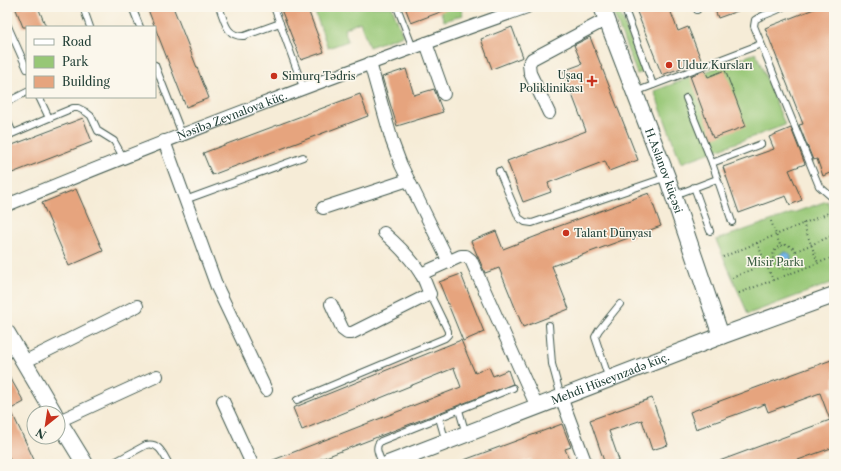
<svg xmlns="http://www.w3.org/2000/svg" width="841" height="471" viewBox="0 0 841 471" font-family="'Libre Caslon Text',serif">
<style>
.green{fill:#97c776;stroke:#5b8255}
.water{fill:#73b5e8;stroke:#49798e}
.building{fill:#e6a47e}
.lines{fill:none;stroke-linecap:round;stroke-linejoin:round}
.service-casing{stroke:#3f574c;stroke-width:8}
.minor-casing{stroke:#3f574c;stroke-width:14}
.tertiary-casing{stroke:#3f574c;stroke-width:18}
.path{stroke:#3f574c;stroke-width:2;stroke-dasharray:1 3;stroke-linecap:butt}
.service{stroke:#fff;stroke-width:6}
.minor{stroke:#fff;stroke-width:12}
.tertiary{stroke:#fff;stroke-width:16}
.poi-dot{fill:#c8321e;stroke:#fbf7ec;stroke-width:1.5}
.labels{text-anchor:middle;stroke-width:3;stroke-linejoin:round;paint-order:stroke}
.poi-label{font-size:11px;fill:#1f3d34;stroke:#fbf7ec;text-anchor:start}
.street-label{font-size:11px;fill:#1f3d34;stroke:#fbf7ec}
.park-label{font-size:11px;fill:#3d6044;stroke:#fbf7ec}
</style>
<rect width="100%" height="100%" fill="#fbf7ec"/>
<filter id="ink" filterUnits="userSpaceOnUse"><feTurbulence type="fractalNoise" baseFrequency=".025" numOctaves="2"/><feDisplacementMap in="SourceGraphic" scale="8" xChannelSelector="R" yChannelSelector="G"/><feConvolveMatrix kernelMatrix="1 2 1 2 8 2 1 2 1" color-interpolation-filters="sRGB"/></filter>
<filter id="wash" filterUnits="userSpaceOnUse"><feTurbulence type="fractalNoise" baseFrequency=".012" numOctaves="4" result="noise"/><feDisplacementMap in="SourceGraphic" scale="16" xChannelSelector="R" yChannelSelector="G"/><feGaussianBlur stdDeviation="0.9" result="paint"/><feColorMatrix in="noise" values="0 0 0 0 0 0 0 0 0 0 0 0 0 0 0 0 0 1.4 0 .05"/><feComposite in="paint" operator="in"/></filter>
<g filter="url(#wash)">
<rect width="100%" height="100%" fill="#f6ecd7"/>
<g class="green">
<polygon points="313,7 392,7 403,35 369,47 360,22 344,29 348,41 328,48"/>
<polygon points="439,7 460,7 463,15 444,21"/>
<polygon points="611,7 618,7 643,72 637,74"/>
<polygon points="756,53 785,125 681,163 654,91"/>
<polygon points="827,201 834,218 834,282 748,314 716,240"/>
</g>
<circle class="water" cx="785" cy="258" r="6"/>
<g id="blocks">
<g class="building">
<polygon points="15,7 38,7 46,27 23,27"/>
<polygon points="147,7 173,7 209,98 186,107"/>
<polygon points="280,7 307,7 324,52 301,60"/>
<polygon points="405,7 451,7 451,8 411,23"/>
<polygon points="635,7 669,7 678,31 688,27 702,62 687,68 686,66 662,75"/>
<polygon points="714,7 745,7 746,8 718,18"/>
<polygon points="819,7 834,7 834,171 823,176 817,159 813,160 799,125 803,124 765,28"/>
<polygon points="512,27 523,57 492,69 481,39"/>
<polygon points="590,37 638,160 609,171 605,161 548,183 551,192 523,202 507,161 586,131 563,71 582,64 574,45"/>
<polygon points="406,69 414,95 434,89 443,112 397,126 382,77"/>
<polygon points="705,70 708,77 725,70 746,126 713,138 690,76"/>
<polygon points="360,94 368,116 212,175 203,153"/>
<polygon points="83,118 92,142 7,175 7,147"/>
<polygon points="791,128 805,164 789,170 802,200 790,205 786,196 739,213 723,167 774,149 769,137"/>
<polygon points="76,189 103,251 69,266 42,203"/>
<polygon points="649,193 661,226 552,266 569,309 523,327 499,268 485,273 471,241 496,231 503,249 555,229 554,228"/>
<polygon points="461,274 484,332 463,341 439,282"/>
<polygon points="461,340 475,373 489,367 493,376 508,370 513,384 308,464 263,464 461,387 454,368 302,430 293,408"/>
<polygon points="834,359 834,387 829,388 834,401 834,447 787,464 715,464 714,463 830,420 820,393 768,412 765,404 696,429 690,412"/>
<polygon points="7,372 24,402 11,409 7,402"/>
<polygon points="652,398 668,445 652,450 642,420 609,431 619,460 605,464 590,420"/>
<polygon points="7,402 36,464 12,464 7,453"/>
<polygon points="562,424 571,447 565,449 571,464 533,464 531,459 517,464 456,464 456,463"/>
</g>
</g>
</g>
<g filter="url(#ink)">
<use href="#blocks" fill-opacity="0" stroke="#3f574c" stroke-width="1"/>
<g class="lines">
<g class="service-casing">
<g id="service">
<polyline points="83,7 90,27"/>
<polyline points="132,7 140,27"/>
<path d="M219 7C225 21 226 37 244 36L280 23"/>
<polyline points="274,7 303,87"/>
<polyline points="397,7 413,48"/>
<polyline points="624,7 653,85"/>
<polyline points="696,7 697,10"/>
<path d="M783 7C774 13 763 14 755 20L754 26 819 186 834 199"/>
<polyline points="7,24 27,69"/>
<polyline points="155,65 182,134"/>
<polyline points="635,92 761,44"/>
<polyline points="39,97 49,118"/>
<polyline points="686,98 712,163"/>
<polyline points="7,102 27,92"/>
<polyline points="7,120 13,133"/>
<polyline points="7,136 49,118 73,108 78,108 86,112 91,116 98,131 114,141 123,157"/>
<polyline points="499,171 519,218 525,222 532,223 667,177"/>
<polyline points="694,187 710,231"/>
<polyline points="675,195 717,179"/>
<polyline points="185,200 303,157"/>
<polyline points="732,222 712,163 761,144"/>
<polyline points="549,325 552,364 561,397"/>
<polyline points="609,379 595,337 599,330 620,304"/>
<polyline points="297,400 445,338 448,335 448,331 430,294"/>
<polyline points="459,410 466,434"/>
<polyline points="439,418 446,442"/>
<path d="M111 464 146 445C159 442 163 454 169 464"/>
<path d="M382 464C380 456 373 447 381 441L513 388"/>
</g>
</g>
<g class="minor-casing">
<g id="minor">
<polyline points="426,43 444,94"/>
<polyline points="370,63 392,141 401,165 449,262"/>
<polyline points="549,113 530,73 529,64 532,59 607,19"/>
<polyline points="164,141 217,287 266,390"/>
<path id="s1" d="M7 205C178 134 352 69 527 7"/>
<polyline points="323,208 408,180"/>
<polyline points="421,274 461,256 466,256 471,260 537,407"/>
<path d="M331 304 343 330 347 333H352L430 294C427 288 425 280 421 274 411 258 398 245 384 233"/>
<polyline points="24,362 137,306"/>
<polyline points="561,397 586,464"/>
<polyline points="223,401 252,464"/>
<polyline points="59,421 157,376"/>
</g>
</g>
<g class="tertiary-casing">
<g id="tertiary">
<path id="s2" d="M602 7 667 177 721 336"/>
<polyline points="7,333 54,413"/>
<polyline points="58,420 85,464"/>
<path id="s3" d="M388 464 721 336 834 295"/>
</g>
</g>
<g class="path">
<polyline points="771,221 780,245"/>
<polyline points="803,223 818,263"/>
<polyline points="757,243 773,280"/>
<circle cx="785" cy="257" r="12"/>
<polyline points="796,251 834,235"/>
<polyline points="723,257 831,212"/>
<polyline points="732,278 773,260"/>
<polyline points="739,293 834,257"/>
</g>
<use href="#service" class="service"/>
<use href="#minor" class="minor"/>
<use href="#tertiary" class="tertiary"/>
</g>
</g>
<g class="poi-dot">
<circle cx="669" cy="65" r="4"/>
<circle cx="274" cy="76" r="4"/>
<path d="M590 75h4v4h4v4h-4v4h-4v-4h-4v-4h4z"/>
<circle cx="566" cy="233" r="4"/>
</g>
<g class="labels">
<g class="poi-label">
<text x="677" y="69">Ulduz Kursları</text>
<text x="583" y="79" text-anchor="end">Uşaq<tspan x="583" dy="13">Poliklinikası</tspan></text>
<text x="282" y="80">Simurq Tədris</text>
<text x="574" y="237">Talant Dünyası</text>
</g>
<g class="street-label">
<text dy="4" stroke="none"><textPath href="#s1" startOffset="242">Nəsibə Zeynalova küç.</textPath></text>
<text dy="4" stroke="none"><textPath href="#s2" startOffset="175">H.Aslanov küçəsi</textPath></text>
<text dy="4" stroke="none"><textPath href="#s3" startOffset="238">Mehdi Hüseynzadə küç.</textPath></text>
</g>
<g class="park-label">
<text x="775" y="266">Misir Parkı</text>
</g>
</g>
<rect width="841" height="471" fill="none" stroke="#fbf7ec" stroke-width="24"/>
<rect x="26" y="26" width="130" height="72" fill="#fbf7ec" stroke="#a3ada2"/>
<rect x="34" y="39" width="20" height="6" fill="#ffffff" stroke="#a3ada2"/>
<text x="62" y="46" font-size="12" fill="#1f3d34">Road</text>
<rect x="34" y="56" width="20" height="12" fill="#97c776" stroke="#a3ada2"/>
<text x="62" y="66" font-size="12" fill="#1f3d34">Park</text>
<rect x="34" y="76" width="20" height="12" fill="#e6a47e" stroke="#a3ada2"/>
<text x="62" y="86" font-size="12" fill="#1f3d34">Building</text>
<g transform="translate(46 425) rotate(210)"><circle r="19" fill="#fbf7ec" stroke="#a3ada2"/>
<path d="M0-3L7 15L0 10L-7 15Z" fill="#c8321e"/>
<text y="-6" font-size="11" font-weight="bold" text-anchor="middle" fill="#1f3d34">N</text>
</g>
</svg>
